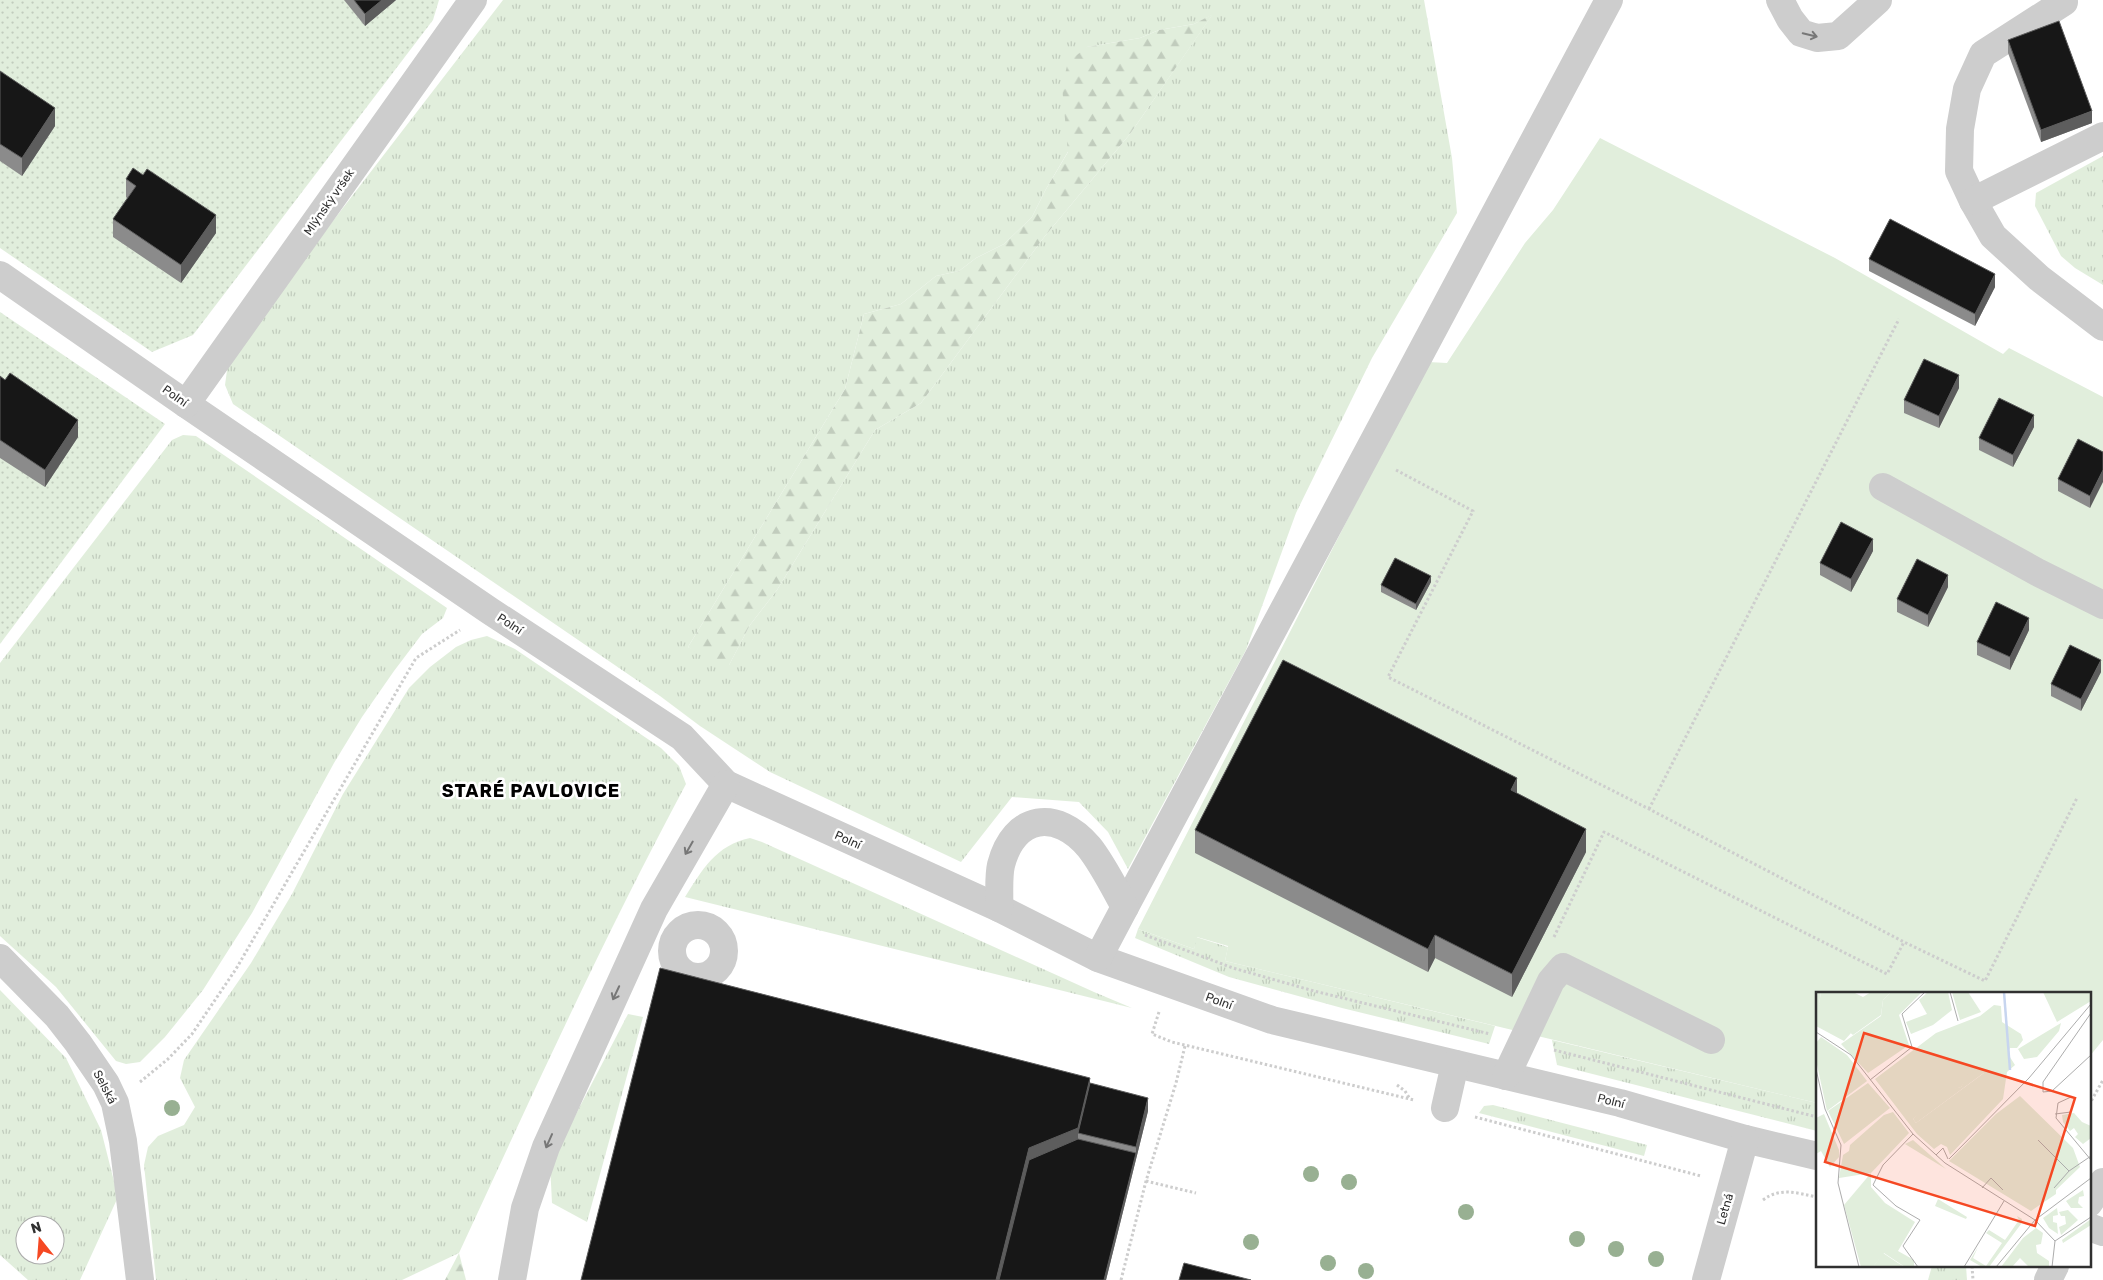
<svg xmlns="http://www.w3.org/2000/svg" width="2103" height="1280" viewBox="0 0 2103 1280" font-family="Rubik,sans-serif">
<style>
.grass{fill:url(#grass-tufts);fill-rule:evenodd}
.forest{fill:url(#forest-firs)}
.garden{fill:url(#garden-dots)}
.pitch{fill:#e1eedc}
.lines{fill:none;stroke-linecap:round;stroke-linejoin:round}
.path{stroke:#cdcdcd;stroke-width:3;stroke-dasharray:2.5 2.5;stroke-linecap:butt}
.minor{stroke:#cdcdcd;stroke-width:28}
.tree{fill:#98b092}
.wall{fill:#8b8b8b}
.shaded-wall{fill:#5d5d5d}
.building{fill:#171717;stroke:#5d5d5d}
.oneway{stroke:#777}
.labels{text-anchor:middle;stroke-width:5;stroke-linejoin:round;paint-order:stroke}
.street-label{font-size:12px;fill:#303030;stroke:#fff}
.district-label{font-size:18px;font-weight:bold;letter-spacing:1px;fill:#000;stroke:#fff}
.inset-river{fill:none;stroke:#c7d5ef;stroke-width:2.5}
.inset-road{fill:none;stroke:#acacac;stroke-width:1}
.view{fill:#f54823;fill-opacity:0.15;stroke:#f54823;stroke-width:2.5}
.inset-edge{fill:none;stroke:#303030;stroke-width:2.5}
</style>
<defs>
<pattern id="grass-tufts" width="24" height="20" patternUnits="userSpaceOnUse" patternTransform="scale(1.25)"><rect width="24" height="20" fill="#e1eedc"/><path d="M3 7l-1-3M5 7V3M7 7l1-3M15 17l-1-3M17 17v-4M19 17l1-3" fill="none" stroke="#c1ccbd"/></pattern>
<pattern id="forest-firs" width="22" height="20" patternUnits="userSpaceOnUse" patternTransform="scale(1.25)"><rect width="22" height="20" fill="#e1eedc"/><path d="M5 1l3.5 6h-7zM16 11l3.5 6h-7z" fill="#c1ccbd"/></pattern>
<pattern id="garden-dots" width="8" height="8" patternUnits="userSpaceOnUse" patternTransform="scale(1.25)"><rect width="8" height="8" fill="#e1eedc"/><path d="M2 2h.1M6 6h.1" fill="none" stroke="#c1ccbd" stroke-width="1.8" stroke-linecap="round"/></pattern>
</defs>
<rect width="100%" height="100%" fill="#fff"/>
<g class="grass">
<path d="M503 0H1424L1452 158 1457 213 1372 358 1296 513 1246 650 1128 869 1108 832 1079 802 1012 797 961 862 770 772 700 726 660 696 233 404 225 385 229 356ZM1212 15 1130 134 1045 236 921 403 875 430 777 590 750 625 729 665 688 647 845 389 864 314 901 304 936 276 959 271 976 258 1004 244 1032 217 1046 189 1069 150 1087 47 1140 38 1159 30 1194 24Z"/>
<polygon points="2103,156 2103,285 2075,268 2061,256 2035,206 2036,193"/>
<polygon points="183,435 196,436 447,608 443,618 422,634 394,671 362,717 334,763 252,913 203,990 165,1037 140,1062 126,1064 116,1061 56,987 0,936 0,663 172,440"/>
<path d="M487 636 515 649 661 748 679 766 686 784C604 937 532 1095 459 1253L402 1280H156L144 1165 148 1147 158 1136 184 1125 195 1107 180 1078 184 1060 251 963 292 894 343 794 409 688 430 667 456 647 471 640Z"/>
<path d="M750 838 762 842 1094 992 1132 1008 685 897C702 870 716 845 750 838Z"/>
<polygon points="1138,929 1194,949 1196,937 1228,947 1225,961 1495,1026 1489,1044 1342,1008 1229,977 1135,938"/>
<path d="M0 990 66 1058 101 1130 118 1197 80 1280H28L0 1255ZM25 1225H55V1255H25Z"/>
<polygon points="628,1014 643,1017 587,1222 552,1203 550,1164"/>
<polygon points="1552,1040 1817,1103 1817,1131 1557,1065"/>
<polygon points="1493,1105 1647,1145 1644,1156 1479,1113 1484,1106"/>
<polygon points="1932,1266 1966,1266 1967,1280 1928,1280"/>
</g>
<g class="forest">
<polygon points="1213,14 1130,134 1045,236 921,403 875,430 777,590 750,625 726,671 688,647 845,389 864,314 901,304 936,276 959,271 976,258 1004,244 1032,217 1046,189 1068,152 1062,86 1068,62 1087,47 1140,38 1159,30 1194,24"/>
<polygon points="459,1253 466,1280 445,1280"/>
</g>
<g class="garden">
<polygon points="0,0 439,0 433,20 193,335 152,352 0,248"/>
<polygon points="0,312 165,424 0,644"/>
</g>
<polygon class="pitch" points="1600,138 1835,258 2003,354 2009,348 2103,397 2103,1040 2089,1057 2089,994 1817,994 1817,1103 1225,961 1228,946 1197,937 1194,949 1138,929 1428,362 1447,363 1525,243 1553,210"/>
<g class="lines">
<g class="path">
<polyline points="1396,470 1473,511 1388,677 1649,809 1904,942 1985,981 2077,798"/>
<polyline points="1649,809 1899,319"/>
<polyline points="1145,935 1233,968 1314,991 1490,1034"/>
<polyline points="1554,937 1604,832 1887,974 1904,942"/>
<polyline points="1159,1012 1152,1034 1172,1042 1414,1100"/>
<polyline points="1554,1050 1817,1117"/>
<polyline points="140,1082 168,1059 192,1034 236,969 416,658 460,630"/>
<polyline points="1397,1085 1405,1091 1410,1099"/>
<polyline points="2089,1105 2103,1080"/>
<polyline points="1475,1117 1701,1176"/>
<polyline points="1146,1181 1196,1193"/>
<path d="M1763 1200C1780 1187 1797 1193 1817 1197"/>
<polyline points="1972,1266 1973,1280"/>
<polyline points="1121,1280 1146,1181 1176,1083 1185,1046"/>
</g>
<g class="minor">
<polyline points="1780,0 1790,19 1801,33 1817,38 1838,36 1878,0"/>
<polyline points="2064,2 1983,54 1967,89 1960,129 1959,171 1973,201 1993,236 2039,278 2103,327"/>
<polyline points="1973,201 2103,136"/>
<polyline points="0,275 186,404 490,611 682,737 726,784 999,908 1098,958 1272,1020 1620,1103 1745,1139 1817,1156"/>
<polyline points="186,404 473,0"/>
<polyline points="1883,487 2037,572 2103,605"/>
<polyline points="1125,907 1609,0"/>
<path d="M999 908C1000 895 998 878 1001 865 1014 814 1057 809 1089 847 1102 863 1115 889 1125 907L1098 958"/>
<circle cx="698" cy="951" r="26"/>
<polyline points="0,958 57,1016 78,1043 106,1084 115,1103 123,1141 140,1280"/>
<polyline points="1506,1076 1551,981 1563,967 1711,1040"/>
<polyline points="1445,1108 1455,1064"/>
<polyline points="2089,1203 2103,1182"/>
<polyline points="2089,1227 2103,1232"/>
<polyline points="512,1280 525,1208 546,1147 654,909 726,784"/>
<polyline points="1706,1280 1745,1139"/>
<polyline points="2048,1280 2055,1266"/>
</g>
</g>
<g class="tree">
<circle cx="172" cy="1108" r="8"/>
<circle cx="1311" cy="1174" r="8"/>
<circle cx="1349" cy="1182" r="8"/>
<circle cx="1466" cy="1212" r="8"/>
<circle cx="1577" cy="1239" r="8"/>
<circle cx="1251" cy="1242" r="8"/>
<circle cx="1616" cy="1249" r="8"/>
<circle cx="1656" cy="1259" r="8"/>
<circle cx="1328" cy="1263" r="8"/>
<circle cx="1366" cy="1271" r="8"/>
</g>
<g class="wall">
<polygon points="344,0 396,0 365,26"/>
<polygon points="2008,40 2092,123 2041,142 2008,53"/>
<polygon points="0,71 55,126 22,176 0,161"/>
<polygon points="126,179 216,233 181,283 113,237 113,219 127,198 126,197"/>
<polygon points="1869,259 1995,287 1975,326 1869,271"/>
<polygon points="0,376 78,437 45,487 0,458"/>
<polygon points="1959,388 1939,428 1904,413 1904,400"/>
<polygon points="2034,427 2013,467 1979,450 1979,438"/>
<polygon points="2103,452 2090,508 2058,491 2058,479"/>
<polygon points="1873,551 1851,592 1820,575 1820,563"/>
<polygon points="1431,582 1416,610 1381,592 1381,585"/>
<polygon points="1948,587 1928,627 1897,612 1897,599"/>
<polygon points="2029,630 2010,670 1977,655 1977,642"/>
<polygon points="2101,672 2081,711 2051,696 2051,684"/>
<polygon points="1517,793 1586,852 1512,997 1435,958 1428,972 1195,853 1195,830"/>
<polygon points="1090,1083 1148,1111 1106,1280 581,1280"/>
</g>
<g class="shaded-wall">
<polygon points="382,0 396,0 365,26 365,14"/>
<polygon points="55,108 55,126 22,176 22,158"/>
<polygon points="2092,111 2092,123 2041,142 2041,130"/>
<polygon points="216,215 216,233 181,283 181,265"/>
<polygon points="1995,274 1995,287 1975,326 1975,314"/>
<polygon points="1959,375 1959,388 1939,428 1939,416"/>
<polygon points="2034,415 2034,427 2013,467 2013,455"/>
<polygon points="78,420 78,437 45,487 45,470"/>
<polygon points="2103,470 2103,482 2090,508 2090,496"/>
<polygon points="1873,539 1873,551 1851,592 1851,579"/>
<polygon points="1948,575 1948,587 1928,627 1928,615"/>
<polygon points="1431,576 1431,582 1416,610 1416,604"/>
<polygon points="2029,618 2029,630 2010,670 2010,657"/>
<polygon points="2101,660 2101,672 2081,711 2081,699"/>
<polygon points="1517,778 1517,801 1511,790"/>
<polygon points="1586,829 1586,852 1512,997 1512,974"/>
<polygon points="1435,935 1435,958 1428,972 1428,949"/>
<polygon points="1090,1078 1090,1095 1078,1133 1078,1145 1001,1280 996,1280 1029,1148"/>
<polygon points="1148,1098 1148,1111 1106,1280 1104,1280 1136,1153 1136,1147"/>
</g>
<g class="building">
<polygon points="354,0 382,0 365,14"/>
<polygon points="2059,21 2092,111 2041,130 2008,40"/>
<polygon points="0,71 55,108 22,158 0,144"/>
<polygon points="133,168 143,175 147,169 216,215 181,265 113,219 136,186 126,179"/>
<polygon points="1890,219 1995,274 1975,314 1869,259"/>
<polygon points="1924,359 1959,375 1939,416 1904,400"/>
<polygon points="10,373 78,420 45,470 0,440 0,376 5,380"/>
<polygon points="1999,398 2034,415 2013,455 1979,438"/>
<polygon points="2078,439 2103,452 2103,470 2090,496 2058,479"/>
<polygon points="1841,522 1873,539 1851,579 1820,563"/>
<polygon points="1395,558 1431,576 1416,604 1381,585"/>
<polygon points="1917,559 1948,575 1928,615 1897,599"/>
<polygon points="1996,602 2029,618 2010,657 1977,642"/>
<polygon points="2070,645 2101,660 2081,699 2051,684"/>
<polygon points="1283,660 1517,778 1511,790 1586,829 1512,974 1435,935 1428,949 1195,830"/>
<polygon points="660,968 1090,1078 1078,1128 1029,1148 996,1280 581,1280"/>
<polygon points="1090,1083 1148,1098 1136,1147 1078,1133"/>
<polygon points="1078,1139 1136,1153 1104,1280 999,1280 1029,1160"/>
<polygon points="1184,1263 1251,1280 1179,1280"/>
</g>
<defs><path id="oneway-shaft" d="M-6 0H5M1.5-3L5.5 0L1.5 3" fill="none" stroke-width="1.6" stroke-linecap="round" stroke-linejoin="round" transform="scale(1.25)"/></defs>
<g class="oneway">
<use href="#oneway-shaft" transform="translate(1810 35) rotate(14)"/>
<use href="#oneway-shaft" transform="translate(689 848) rotate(120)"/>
<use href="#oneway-shaft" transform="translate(616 993) rotate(115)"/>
<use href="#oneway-shaft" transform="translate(549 1141) rotate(114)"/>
</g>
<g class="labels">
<g class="street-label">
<text transform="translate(329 202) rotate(-55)" y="4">Mlýnský vršek</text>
<text transform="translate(175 396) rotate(35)" y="4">Polní</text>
<text transform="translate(510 624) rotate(33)" y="4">Polní</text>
<text transform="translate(848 840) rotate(24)" y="4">Polní</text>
<text transform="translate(1219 1001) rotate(20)" y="4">Polní</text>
<text transform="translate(105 1087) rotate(62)" y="4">Selská</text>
<text transform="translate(1611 1101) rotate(14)" y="4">Polní</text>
<text transform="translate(1725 1209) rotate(-74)" y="4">Letná</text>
</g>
<g class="district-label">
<text x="531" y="797">STARÉ PAVLOVICE</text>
</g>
</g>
<g transform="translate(1816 992)">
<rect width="275" height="275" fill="#fff"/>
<path d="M0 0H5L3 12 35 41 28 49 0 34ZM227 0H275V9L241 30ZM178 13 185 14 186 30 205 42 207 48 201 56H194L192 62 199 73 191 80 187 107 134 163 131 155 125 152 118 157 101 142 59 87 120 41 164 24ZM155 80 168 81 100 131 97 127 129 100 145 95ZM245 31 243 39 221 65 208 67 202 57ZM52 91 74 116 28 152 12 119ZM77 120 93 141 55 181 23 186 27 163 33 159 34 153 68 123ZM258 121 266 130 275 134V146L267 152 259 145 262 142 258 136 254 139 247 130 246 123ZM8 122 23 158V165L14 175 5 159 0 162V126ZM97 148 130 177 89 152ZM267 198 268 204 263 205 262 211 267 216H255L250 209ZM122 207 151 225 150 227 119 214ZM241 216 242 223 237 224V230L241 231 242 242 233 236 227 226ZM252 218 262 228 245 243 243 235 250 232 249 224H245L243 220ZM201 224 206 227 205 232 173 275H166L154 268 162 255 157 266 170 274 186 251 170 241 173 238 189 248 203 228ZM275 227V233L247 251 246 248ZM220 236 227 241 225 252 220 253 221 261 233 269V275H213L204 266 196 275H185L207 246Z" fill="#e1eedc" fill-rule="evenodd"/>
<path d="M5 0H37L47 5 55 0H75L67 8 65 23 37 43 6 17 3 12ZM153 80H169L100 131 97 127 125 99 145 95ZM55 181V195L69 211 99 230 82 259 98 268V275H89L68 261 57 275H45L28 213Z" fill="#e1eedc"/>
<path d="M75 0H106L83 23 93 53 52 81 25 52 65 24 67 8ZM112 0H132L136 18 117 33 95 42 90 30 111 22 103 8ZM136 0H152L165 20 144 28ZM5 45 31 63 51 89 11 119 0 68V51ZM67 261 82 271 89 275H57Z" fill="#e1eedc"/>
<path d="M204 104 257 156 264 175 240 198V202L215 219 133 169 180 122Z" fill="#e1eedc"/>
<path class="inset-river" d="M188 0 194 78"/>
<path class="inset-road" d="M134 0 142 29M275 21 227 90V100L236 99 275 63M0 40 35 63 97 142 129 171 219 228 239 249M0 77 9 117 25 153 22 191 43 275M54 88 96 55 86 22 109 0M255 105 242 111 240 126 275 168M239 122 255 120M97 142 67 173 57 193 80 214 104 228 87 254 102 275M222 148 253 179 275 164M120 163 127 156 132 167M133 167 213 86 275 12M166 196 175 186 187 198M238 196 253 179M239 249 275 225M148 275 188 209M180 275 219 228 275 186M236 275 239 249"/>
<path class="view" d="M48 41 259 106 219 234 9 170Z"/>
<rect width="275" height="275" class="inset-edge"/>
</g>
<g transform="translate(40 1240) rotate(343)"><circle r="24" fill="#ffffff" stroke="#acacac"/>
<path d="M0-4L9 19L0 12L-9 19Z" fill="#f54823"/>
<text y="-8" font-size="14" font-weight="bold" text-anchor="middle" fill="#303030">N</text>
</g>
</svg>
